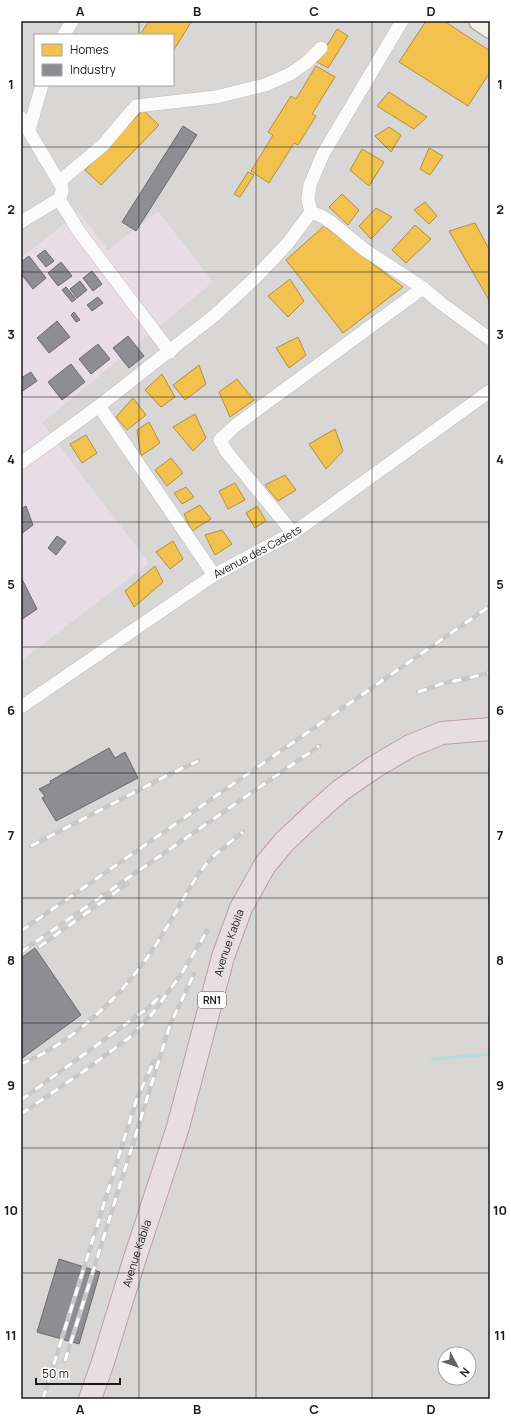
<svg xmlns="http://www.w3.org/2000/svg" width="511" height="1420" viewBox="0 0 511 1420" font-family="Manrope,sans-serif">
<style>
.residential{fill:#d9d7d5;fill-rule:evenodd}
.industrial{fill:#e8dce5}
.homes{fill:#f2c14e;stroke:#b28f3f}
.industry{fill:#8d8d92;stroke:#6b6b6e}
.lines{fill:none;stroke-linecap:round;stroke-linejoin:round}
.stream{stroke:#b7dcdd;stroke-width:3.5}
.street-casing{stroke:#c1bfbe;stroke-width:14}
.secondary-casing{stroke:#94917d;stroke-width:20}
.highway-casing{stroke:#be9cac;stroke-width:24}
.street{stroke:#fcfbfb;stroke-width:13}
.secondary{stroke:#f2f0e9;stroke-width:18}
.highway{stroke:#e8dee1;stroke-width:22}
.rail-casing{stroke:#c9c8c8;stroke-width:4.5}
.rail{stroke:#fff;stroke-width:3;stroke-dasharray:9;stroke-linecap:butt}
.grid{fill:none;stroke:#1b1b1b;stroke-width:1;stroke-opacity:0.55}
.labels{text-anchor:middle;stroke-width:4;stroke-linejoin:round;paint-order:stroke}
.shield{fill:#fff;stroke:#5f5f5f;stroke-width:1}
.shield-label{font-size:10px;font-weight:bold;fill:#1b1b1b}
.street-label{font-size:11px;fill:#1b1b1b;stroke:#fff}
.neatline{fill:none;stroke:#1b1b1b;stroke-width:1.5}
.grid-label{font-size:13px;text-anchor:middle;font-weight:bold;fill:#1b1b1b}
</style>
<rect width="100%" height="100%" fill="#eae7e4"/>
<path class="residential" d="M21 21H490V1399H21ZM35 35H173V85H35ZM445 1354H469V1378H445Z"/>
<polygon class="industrial" points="158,211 213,282 42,423 149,563 21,661 21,258 79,212 108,250"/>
<g class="homes">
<polygon points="149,21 192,21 173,51 173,35 140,35"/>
<polygon points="426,21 444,21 490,51 490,72 468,106 399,62"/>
<polygon points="337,29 348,36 328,68 317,62"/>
<polygon points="316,66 335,77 312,114 316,116 298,145 294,143 269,183 251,171 273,135 268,132 291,96 296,99"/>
<polygon points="389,92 427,117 414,129 377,106"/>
<polygon points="143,110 159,125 101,185 85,170"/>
<polygon points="389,127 401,135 391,152 375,136"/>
<polygon points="429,148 443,156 430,175 420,169"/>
<polygon points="362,149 384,162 369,186 350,170"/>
<polygon points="248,172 254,175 240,197 234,194"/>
<polygon points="342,194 359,210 348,225 329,207"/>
<polygon points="425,202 437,216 429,224 414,210"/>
<polygon points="376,208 392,217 371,239 359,226"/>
<polygon points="475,223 490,251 490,302 449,231"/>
<polygon points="415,225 431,239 406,263 392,250"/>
<polygon points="324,226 403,287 343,333 286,260"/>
<polygon points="290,279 304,301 288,317 268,296"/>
<polygon points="298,337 306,355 289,368 276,348"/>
<polygon points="199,365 206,384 185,400 173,385"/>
<polygon points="162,374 175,397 161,407 145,390"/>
<polygon points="237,379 254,400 230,417 219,392"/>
<polygon points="133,398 146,415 127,430 116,417"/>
<polygon points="195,414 206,438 193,451 173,427"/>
<polygon points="149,422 160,443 141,456 137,430"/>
<polygon points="335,429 343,451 326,469 309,444"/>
<polygon points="86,435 97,453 82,463 70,444"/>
<polygon points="171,458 183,473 167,486 155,470"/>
<polygon points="285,475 296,490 278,501 265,485"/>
<polygon points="235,483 245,500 228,509 219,491"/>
<polygon points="186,487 194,497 182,504 174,493"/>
<polygon points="200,505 211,519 192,531 184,514"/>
<polygon points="257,506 266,521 255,528 246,513"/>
<polygon points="222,530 232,544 215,555 205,535"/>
<polygon points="173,541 183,559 170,569 156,552"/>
<polygon points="155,566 163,582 134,607 125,591"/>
</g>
<g class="industry">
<polygon points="183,126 197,135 136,231 122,222"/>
<polygon points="45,250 54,261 46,267 37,256"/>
<polygon points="29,256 46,278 33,289 21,274 21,262"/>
<polygon points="61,262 72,276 58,286 48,273"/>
<polygon points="92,271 102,284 93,291 83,278"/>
<polygon points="80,281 87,290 77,298 70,289"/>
<polygon points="66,287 76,299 72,302 62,290"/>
<polygon points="98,297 103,303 92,311 87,305"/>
<polygon points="74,312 80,320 76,322 71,315"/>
<polygon points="57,321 70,337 49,353 37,338"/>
<polygon points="128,336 144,356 129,368 113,348"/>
<polygon points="98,344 110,359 91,374 79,359"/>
<polygon points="71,364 85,382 62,400 48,382"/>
<polygon points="31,372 37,381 21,392 21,378"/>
<polygon points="26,506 33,525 21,534 21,509"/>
<polygon points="57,536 66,542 56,555 48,548"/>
<polygon points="21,577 37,609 21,620"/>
<polygon points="109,748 115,758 125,752 138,778 56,821 42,798 45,796 39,789 51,783 50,781"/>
<polygon points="35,948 81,1015 21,1059 21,958"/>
<polygon points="59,1259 100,1272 79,1344 37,1332"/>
</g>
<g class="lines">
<polyline class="stream" points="432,1059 490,1054"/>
<g class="street-casing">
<g id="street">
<polyline points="64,35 72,21"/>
<polyline points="21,118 62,187 62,192 59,199"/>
<polyline points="29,130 42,85"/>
<polyline points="60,181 103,145 136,106 216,97 265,85 290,74 306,63 321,48"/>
<polyline points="59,199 80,233 170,352"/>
<polyline points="311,212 321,216 332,223 365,250 423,288 442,304 490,339"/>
<polyline points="311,212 308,199 310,185 323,154 402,21"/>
<polyline points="21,222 59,199"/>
<polyline points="99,406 214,575"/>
<polyline points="21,463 99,406 215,315 254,279 288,243 311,212"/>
<polyline points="293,533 226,451 220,440 235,426 423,288"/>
<path id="s1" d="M21 707 214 575 293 533 490 391"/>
</g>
</g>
<g class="secondary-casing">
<polyline id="secondary" points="478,21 490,29"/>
</g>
<g class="highway-casing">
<g id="highway">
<path id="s2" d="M90 1399 103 1362 134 1261 178 1127 223 957 241 908 265 865 284 842 316 812 341 790 376 766 410 746 442 733 490 729"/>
</g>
</g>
<use href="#street" class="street"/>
<use href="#secondary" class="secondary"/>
<use href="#highway" class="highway"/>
<g class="rail-casing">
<g id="rail">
<polyline points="418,692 441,684 490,673"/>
<polyline points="31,846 166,776 198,761"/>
<polyline points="21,931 490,606"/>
<polyline points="39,947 127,884"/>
<polyline points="21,952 319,746"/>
<path d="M21 1064C76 1042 130 988 160 938 173 918 183 898 196 878 200 873 204 866 209 861 219 850 232 841 243 832"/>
<polyline points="21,1100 148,1008 159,997"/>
<polyline points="21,1114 87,1069 130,1037 153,1013 182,973 207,931"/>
<polyline points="65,1361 170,1025 194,974"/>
<polyline points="43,1399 136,1101 154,1061"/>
</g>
</g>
<use href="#rail" class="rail"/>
</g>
<path class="grid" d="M139 21V35M256 21V1399M372 21V1399M139 85V1399M21 147H490M21 272H490M21 397H490M21 522H490M21 647H490M21 773H490M21 898H490M21 1023H490M21 1148H490M21 1273H490"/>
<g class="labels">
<rect class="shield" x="198" y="992" width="28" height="16" rx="3"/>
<g class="shield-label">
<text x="212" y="1004">RN1</text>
</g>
<g class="street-label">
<text dy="4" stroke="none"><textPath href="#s1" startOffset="283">Avenue des Cadets</textPath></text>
<text dy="4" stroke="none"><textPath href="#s2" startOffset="477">Avenue Kabila</textPath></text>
<text dy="4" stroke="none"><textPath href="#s2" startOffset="153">Avenue Kabila</textPath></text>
</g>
</g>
<rect width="511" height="1420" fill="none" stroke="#ffffff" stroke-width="44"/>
<rect x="34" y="34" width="140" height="52" fill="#ffffff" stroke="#a4a4a4"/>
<rect x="42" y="44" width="20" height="12" fill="#f2c14e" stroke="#a4a4a4"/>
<text x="70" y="54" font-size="12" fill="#1b1b1b">Homes</text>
<rect x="42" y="64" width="20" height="12" fill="#8d8d92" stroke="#a4a4a4"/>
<text x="70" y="74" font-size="12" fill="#1b1b1b">Industry</text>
<g transform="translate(457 1366) rotate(130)"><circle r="19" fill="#ffffff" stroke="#a4a4a4"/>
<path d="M0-3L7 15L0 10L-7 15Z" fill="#636261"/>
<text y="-6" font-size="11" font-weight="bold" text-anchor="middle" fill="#1b1b1b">N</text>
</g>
<path d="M36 1378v6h84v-6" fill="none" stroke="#1b1b1b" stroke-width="2"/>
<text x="42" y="1378" font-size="12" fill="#1b1b1b" stroke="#ffffff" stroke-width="3" paint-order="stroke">50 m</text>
<rect x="22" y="22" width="467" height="1376" class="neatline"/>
<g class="grid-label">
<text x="80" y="16">A</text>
<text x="197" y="16">B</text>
<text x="314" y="16">C</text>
<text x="431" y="16">D</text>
<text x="11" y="89">1</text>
<text x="500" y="89">1</text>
<text x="11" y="214">2</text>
<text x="500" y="214">2</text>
<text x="11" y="339">3</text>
<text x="500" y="339">3</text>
<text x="11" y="464">4</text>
<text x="500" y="464">4</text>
<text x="11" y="589">5</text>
<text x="500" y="589">5</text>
<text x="11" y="715">6</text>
<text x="500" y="715">6</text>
<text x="11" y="840">7</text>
<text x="500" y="840">7</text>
<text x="11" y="965">8</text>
<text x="500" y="965">8</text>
<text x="11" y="1090">9</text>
<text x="500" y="1090">9</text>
<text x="11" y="1215">10</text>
<text x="500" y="1215">10</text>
<text x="11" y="1340">11</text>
<text x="500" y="1340">11</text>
<text x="80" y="1414">A</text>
<text x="197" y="1414">B</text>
<text x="314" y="1414">C</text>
<text x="431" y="1414">D</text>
</g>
</svg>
